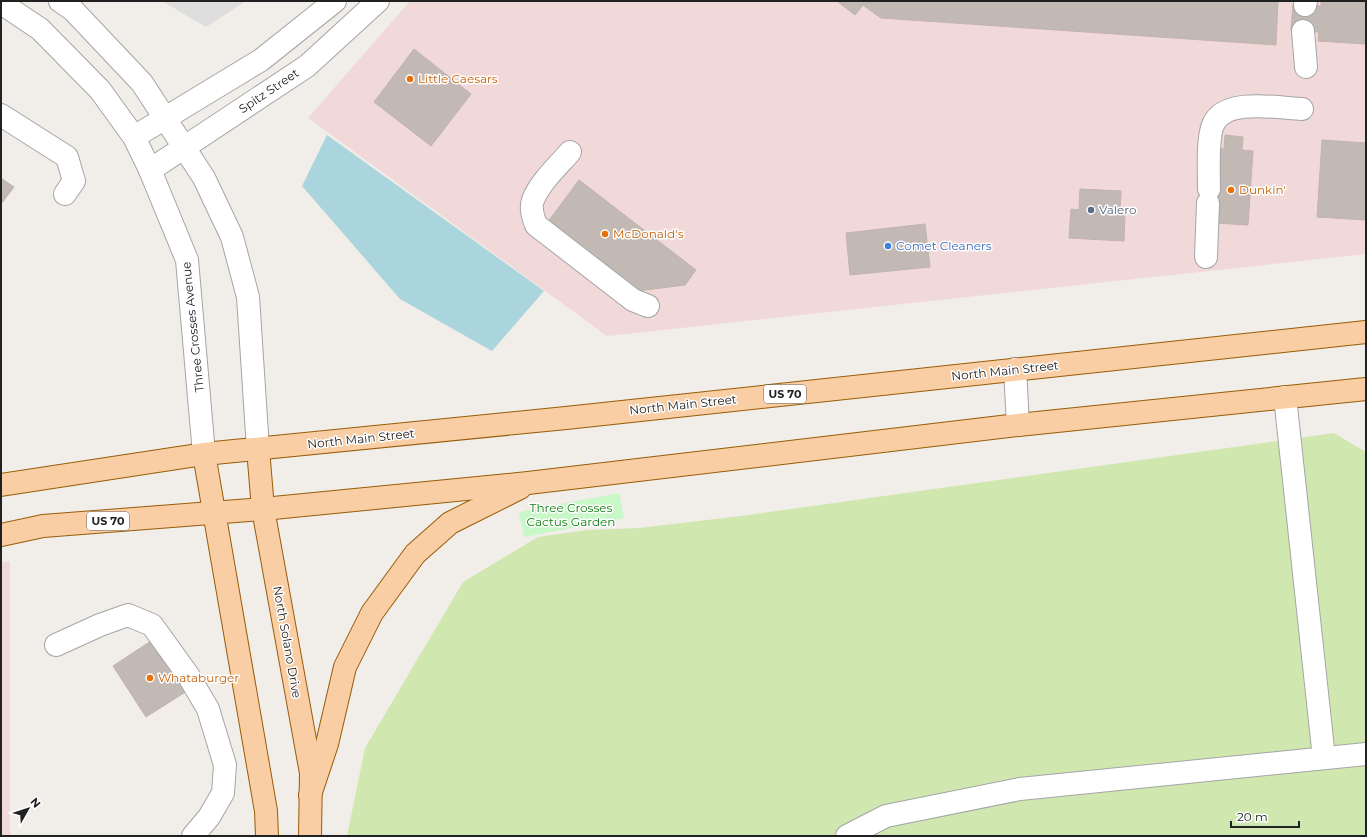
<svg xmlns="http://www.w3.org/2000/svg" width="1367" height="837" viewBox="0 0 1367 837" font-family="Montserrat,sans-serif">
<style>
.residential{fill:#dfdede}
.commercial{fill:#f1d8d9}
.grass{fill:#d0e8b0}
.park{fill:#c8f8c8}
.water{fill:#aad5dd}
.building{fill:#c2b9b4;stroke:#c2b3ab}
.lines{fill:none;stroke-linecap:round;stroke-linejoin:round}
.minor-casing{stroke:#a5a5a5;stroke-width:24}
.major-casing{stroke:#985c06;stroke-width:24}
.minor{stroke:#fff;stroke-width:22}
.major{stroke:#f9cea5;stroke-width:22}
.food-dot{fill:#e8710a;stroke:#fff;stroke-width:1.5}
.service-dot{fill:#5c6f8a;stroke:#fff;stroke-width:1.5}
.shop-dot{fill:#3f7fe0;stroke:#fff;stroke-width:1.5}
.labels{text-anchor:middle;stroke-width:3;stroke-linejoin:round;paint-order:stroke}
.shield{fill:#fff;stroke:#646464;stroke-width:1}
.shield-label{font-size:11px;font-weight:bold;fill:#212121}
.food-label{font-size:12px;fill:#c56008;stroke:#fff;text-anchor:start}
.street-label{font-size:12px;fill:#212121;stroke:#fff}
.service-label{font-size:12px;fill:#4e5e75;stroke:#fff;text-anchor:start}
.shop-label{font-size:12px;fill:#366cbe;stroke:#fff;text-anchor:start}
.park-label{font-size:12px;fill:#107e11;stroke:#fff}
</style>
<rect width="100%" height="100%" fill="#f1ede8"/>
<polygon class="residential" points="162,1 246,1 206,27"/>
<g class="commercial">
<polygon points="410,1 1366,1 1366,254 607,336 308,118"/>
<polygon points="10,561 10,836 1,836 1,563"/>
</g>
<polygon class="grass" points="1334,433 1366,452 1366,836 347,836 365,748 463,582 538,537 587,530 639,528 741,516"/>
<polygon class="park" points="619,493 624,518 524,537 519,512"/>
<polygon class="water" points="327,135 544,291 492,351 400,299 302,186"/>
<g class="building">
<polygon points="837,1 1278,1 1276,45 881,18 863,5 855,15"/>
<polygon points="1321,1 1366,1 1366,44 1318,41 1319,32 1291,30 1293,4 1321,6"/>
<polygon points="414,49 471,94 431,146 374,102"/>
<polygon points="1225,135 1243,137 1242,150 1253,151 1248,225 1215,223 1221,149 1224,149"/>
<polygon points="1322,140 1366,143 1366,220 1317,217"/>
<polygon points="1,178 14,187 1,204"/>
<polygon points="579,180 696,270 685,285 637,291 547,223"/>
<polygon points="1080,189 1121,191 1120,212 1125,213 1124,241 1069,238 1071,209 1079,210"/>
<polygon points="925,224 930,267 850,275 846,233"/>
<polygon points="154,639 187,691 146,717 113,666"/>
</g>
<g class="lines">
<g class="minor-casing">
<g id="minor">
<polyline points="60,1 73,10 142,83 204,178 232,237 248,297 258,449"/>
<polyline points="1,3 40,29 100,90 134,137 150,170 187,260 204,454"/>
<polyline points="1305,5 1306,1"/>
<polyline points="1303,31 1306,67"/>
<polyline points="1,115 67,157 74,181 65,194"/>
<polyline points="134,137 261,60 335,1"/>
<path d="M570 152C558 166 540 182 533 200 530 208 533 217 536 225L633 300 648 306"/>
<polyline points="150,170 307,66 378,1"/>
<path d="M1209 189C1209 173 1207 139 1213 125 1224 97 1278 108 1302 109"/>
<polyline points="1206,257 1208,203"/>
<polyline points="1015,369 1018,425"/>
<polyline points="1285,397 1324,758"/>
<polyline points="56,645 100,625 128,615 152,625 188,675 208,709 225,765 223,793 209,817 193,836"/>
<polyline points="847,836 886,816 1020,789 1366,754"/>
</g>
</g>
<g class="major-casing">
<g id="major">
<polyline points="258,449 263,509 311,773 310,836"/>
<polyline points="204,454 266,811 267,836"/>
<polyline points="1,485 204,454 566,418 1366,332"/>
<polyline points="1,535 43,526 263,509 528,483 1018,425 1366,389"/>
<polyline points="310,795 327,744 345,667 372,613 415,554 450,523 520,488"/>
</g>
</g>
<use href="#minor" class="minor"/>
<use href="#major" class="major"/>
</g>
<g class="food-dot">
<circle cx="410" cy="79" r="4"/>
<circle cx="1231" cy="190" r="4"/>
<circle cx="605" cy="234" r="4"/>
<circle cx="150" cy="678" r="4"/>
</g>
<circle class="service-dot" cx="1091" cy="210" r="4"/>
<circle class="shop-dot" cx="888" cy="246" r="4"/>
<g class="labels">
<g class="shield">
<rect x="764" y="385" width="42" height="18" rx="3"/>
<rect x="87" y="512" width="42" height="18" rx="3"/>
</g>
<g class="shield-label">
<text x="785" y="398">US 70</text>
<text x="108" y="525">US 70</text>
</g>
<g class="food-label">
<text x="418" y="83">Little Caesars</text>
<text x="1239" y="194">Dunkin'</text>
<text x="613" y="238">McDonald's</text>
<text x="158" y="682">Whataburger</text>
</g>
<g class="street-label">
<text transform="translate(269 91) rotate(-34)" y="4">Spitz Street</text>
<text transform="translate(193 327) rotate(-96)" y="4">Three Crosses Avenue</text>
<text transform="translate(1005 371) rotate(-6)" y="4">North Main Street</text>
<text transform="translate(683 405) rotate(-6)" y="4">North Main Street</text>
<text transform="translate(361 439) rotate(-6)" y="4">North Main Street</text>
<text transform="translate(287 642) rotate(80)" y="4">North Solano Drive</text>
</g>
<g class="service-label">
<text x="1099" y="214">Valero</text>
</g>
<g class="shop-label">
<text x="896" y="250">Comet Cleaners</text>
</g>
<g class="park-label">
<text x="571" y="512">Three Crosses<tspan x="571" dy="14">Cactus Garden</tspan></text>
</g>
</g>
<rect width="1367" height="837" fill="none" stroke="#212121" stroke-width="4"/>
<g transform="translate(28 809) rotate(51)" stroke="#ffffff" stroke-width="3" paint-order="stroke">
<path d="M0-3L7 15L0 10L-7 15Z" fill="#212121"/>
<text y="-6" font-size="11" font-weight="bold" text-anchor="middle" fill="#212121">N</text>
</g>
<path d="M1231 821v6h68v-6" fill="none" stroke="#212121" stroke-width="2"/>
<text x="1237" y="821" font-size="12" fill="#212121" stroke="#ffffff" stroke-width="3" paint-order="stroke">20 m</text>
</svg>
